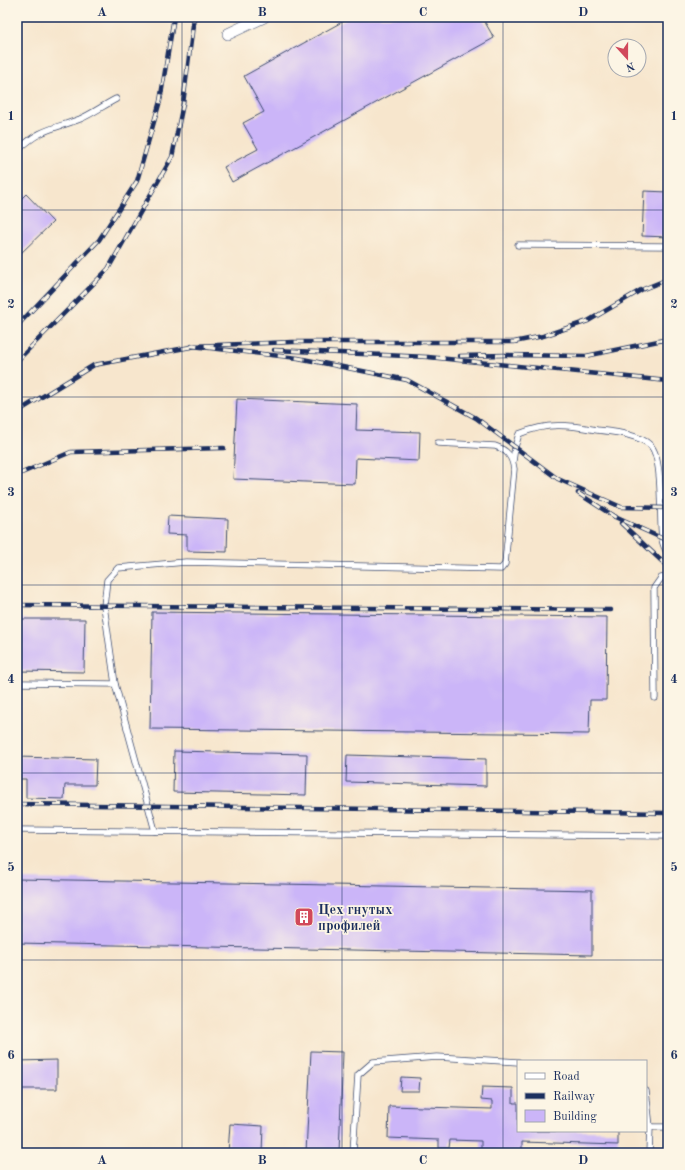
<svg xmlns="http://www.w3.org/2000/svg" width="685" height="1170" viewBox="0 0 685 1170" font-family="'Old Standard TT',serif">
<style>
.building{fill:#cbb5f8}
.lines{fill:none;stroke-linecap:round;stroke-linejoin:round}
.service-casing{stroke:#3c4a6f;stroke-width:7}
.minor-casing{stroke:#3c4a6f;stroke-width:12}
.service{stroke:#fff;stroke-width:5.5}
.minor{stroke:#fff;stroke-width:11}
.rail-casing{stroke:#1b2f5e;stroke-width:4.5}
.rail{stroke:#fcf5e5;stroke-width:3;stroke-dasharray:9;stroke-linecap:butt}
.grid{fill:none;stroke:#1b2f5e;stroke-width:1;stroke-opacity:0.55}
.labels{text-anchor:middle;stroke-width:3.5;stroke-linejoin:round;paint-order:stroke}
.poi-label{font-size:14px;font-weight:bold;fill:#1b2f5e;stroke:#fcf5e5;text-anchor:start}
.neatline{fill:none;stroke:#1b2f5e;stroke-width:1.5}
.grid-label{font-size:13px;text-anchor:middle;font-weight:bold;fill:#1b2f5e}
</style>
<rect width="100%" height="100%" fill="#fcf5e5"/>
<filter id="ink" filterUnits="userSpaceOnUse"><feTurbulence type="fractalNoise" baseFrequency=".025" numOctaves="2"/><feDisplacementMap in="SourceGraphic" scale="8" xChannelSelector="R" yChannelSelector="G"/><feConvolveMatrix kernelMatrix="1 2 1 2 8 2 1 2 1" color-interpolation-filters="sRGB"/></filter>
<filter id="wash" filterUnits="userSpaceOnUse"><feTurbulence type="fractalNoise" baseFrequency=".012" numOctaves="4" result="noise"/><feDisplacementMap in="SourceGraphic" scale="16" xChannelSelector="R" yChannelSelector="G"/><feGaussianBlur stdDeviation="0.9" result="paint"/><feColorMatrix in="noise" values="0 0 0 0 0 0 0 0 0 0 0 0 0 0 0 0 0 1.4 0 .05"/><feComposite in="paint" operator="in"/></filter>
<g filter="url(#wash)">
<rect width="100%" height="100%" fill="#f7e6cd"/>
<g id="blocks">
<g class="building">
<polygon points="351,17 482,17 494,38 232,182 224,167 258,149 243,123 264,112 244,76"/>
<polygon points="644,191 668,192 668,237 642,236"/>
<polygon points="26,194 53,222 17,257 17,203"/>
<polygon points="237,399 357,404 356,430 420,432 419,461 356,458 355,484 233,479"/>
<polygon points="168,516 228,519 227,552 187,551 187,535 167,534"/>
<polygon points="152,612 607,617 606,700 590,700 589,734 150,729"/>
<polygon points="17,619 85,619 84,672 17,671"/>
<polygon points="174,751 307,754 306,795 173,792"/>
<polygon points="347,755 486,759 486,786 346,782"/>
<polygon points="17,757 96,759 95,785 65,785 64,799 26,798 26,779 17,779"/>
<polygon points="17,879 592,890 592,955 17,943"/>
<polygon points="311,1051 343,1052 339,1153 306,1153"/>
<polygon points="57,1060 57,1089 17,1089 17,1061"/>
<polygon points="401,1077 420,1078 419,1091 400,1091"/>
<polygon points="482,1087 513,1088 513,1103 518,1103 518,1131 618,1131 618,1145 522,1142 522,1153 481,1153 481,1141 450,1140 449,1148 439,1148 439,1140 388,1138 389,1106 492,1109 492,1101 481,1100"/>
<polygon points="230,1124 263,1126 262,1153 228,1153"/>
</g>
</g>
</g>
<g filter="url(#ink)">
<use href="#blocks" fill-opacity="0" stroke="#3c4a6f" stroke-width="1"/>
<g class="lines">
<g class="service-casing">
<g id="service">
<path d="M17 151C41 128 51 130 80 119 92 114 104 105 116 99"/>
<polyline points="518,245 668,246"/>
<path d="M513 461 515 447 519 434C548 422 568 425 597 430 613 432 638 434 650 445 664 458 659 519 662 538 662 544 666 550 668 555"/>
<polyline points="17,683 115,684 155,831"/>
<path d="M115 684 104 606 107 580 118 568 186 562 501 569 505 564 514 469C512 456 507 450 495 446L438 443"/>
<polyline points="655,698 654,588 661,578 668,577"/>
<polyline points="17,830 668,836"/>
<polyline points="646,1091 650,1127 649,1153"/>
<polyline points="650,1127 668,1127"/>
<polyline points="353,1153 358,1075 373,1062 437,1057 518,1062"/>
</g>
</g>
<g class="minor-casing">
<polyline id="minor" points="228,34 264,17"/>
</g>
<use href="#service" class="service"/>
<use href="#minor" class="minor"/>
<g class="rail-casing">
<g id="rail">
<polyline points="668,279 641,290 588,321 543,336 514,342 293,342 192,346 298,358 407,380 476,418 558,479 621,507 668,508"/>
<polyline points="17,326 99,240 137,181 160,101 174,17"/>
<polyline points="274,350 428,357 668,381"/>
<polyline points="460,356 505,355 586,356 668,339"/>
<polyline points="17,361 108,269 172,157 183,104 194,17"/>
<polyline points="17,412 94,365 196,346"/>
<polyline points="17,475 71,452 224,448"/>
<polyline points="578,493 615,517 668,541"/>
<polyline points="621,523 668,567"/>
<polyline points="17,605 611,610"/>
<polyline points="17,804 668,813"/>
</g>
</g>
<use href="#rail" class="rail"/>
</g>
</g>
<path class="grid" d="M182 17V1153M342 17V1153M503 17V1153M17 210H668M17 397H668M17 585H668M17 773H668M17 960H668"/>
<defs>
<g id="building-square" transform="scale(1)"><rect x="-9" y="-9" width="18" height="18" rx="4" fill="#d1495b" stroke="#fcf5e5"/><path d="M-4-6H4V6H1V3H-1V6H-4ZM-2.5-4.3h1.7v1.8h-1.7ZM.8-4.3h1.7v1.8H.8ZM-2.5-1h1.7V.8h-1.7ZM.8-1h1.7V.8H.8Z" fill="#fff"/></g>
</defs>
<g fill-rule="evenodd">
<use href="#building-square" x="304" y="917"/>
</g>
<g class="labels">
<g class="poi-label">
<text x="318" y="914">Цех гнутых<tspan x="318" dy="16">профилей</tspan></text>
</g>
</g>
<rect width="685" height="1170" fill="none" stroke="#fcf5e5" stroke-width="44"/>
<rect x="517" y="1060" width="130" height="72" fill="#fcf5e5" stroke="#a2a6af"/>
<rect x="525" y="1073" width="20" height="6" fill="#ffffff" stroke="#a2a6af"/>
<text x="553" y="1080" font-size="12" fill="#1b2f5e">Road</text>
<rect x="525" y="1093" width="20" height="6" fill="#1b2f5e" stroke="#a2a6af"/>
<text x="553" y="1100" font-size="12" fill="#1b2f5e">Railway</text>
<rect x="525" y="1110" width="20" height="12" fill="#cbb5f8" stroke="#a2a6af"/>
<text x="553" y="1120" font-size="12" fill="#1b2f5e">Building</text>
<g transform="translate(627 58) rotate(159)"><circle r="19" fill="#fcf5e5" stroke="#a2a6af"/>
<path d="M0-3L7 15L0 10L-7 15Z" fill="#d1495b"/>
<text y="-6" font-size="11" font-weight="bold" text-anchor="middle" fill="#1b2f5e">N</text>
</g>
<rect x="22" y="22" width="641" height="1126" class="neatline"/>
<g class="grid-label">
<text x="102" y="16">A</text>
<text x="262" y="16">B</text>
<text x="423" y="16">C</text>
<text x="583" y="16">D</text>
<text x="11" y="120">1</text>
<text x="674" y="120">1</text>
<text x="11" y="308">2</text>
<text x="674" y="308">2</text>
<text x="11" y="496">3</text>
<text x="674" y="496">3</text>
<text x="11" y="683">4</text>
<text x="674" y="683">4</text>
<text x="11" y="871">5</text>
<text x="674" y="871">5</text>
<text x="11" y="1059">6</text>
<text x="674" y="1059">6</text>
<text x="102" y="1164">A</text>
<text x="262" y="1164">B</text>
<text x="423" y="1164">C</text>
<text x="583" y="1164">D</text>
</g>
</svg>
